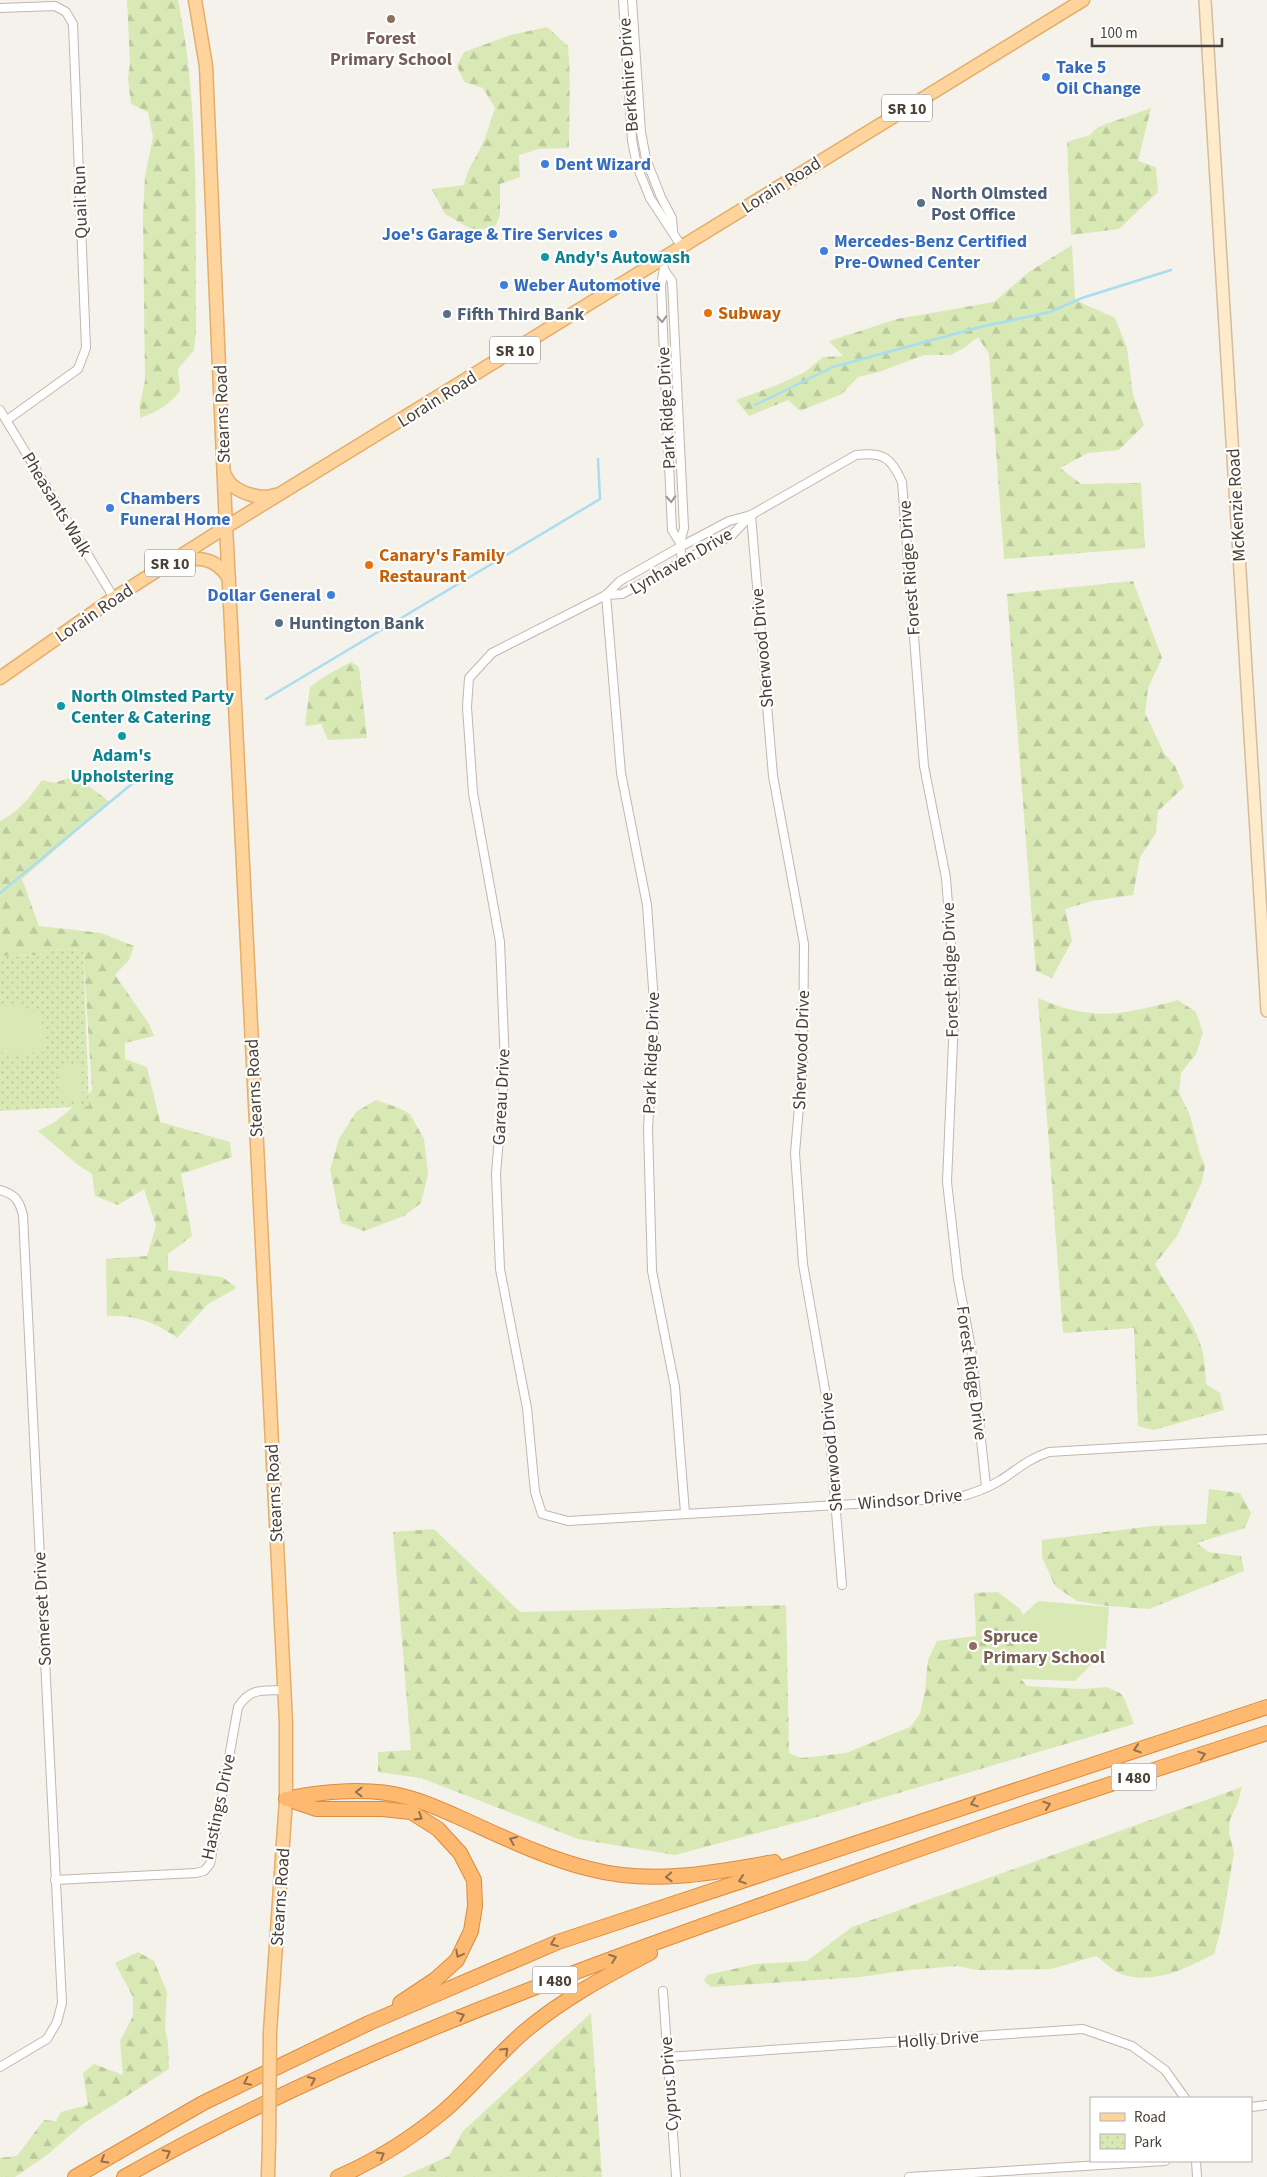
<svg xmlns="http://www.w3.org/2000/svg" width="1267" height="2177" viewBox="0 0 1267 2177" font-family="'Source Sans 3',sans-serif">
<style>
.forest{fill:url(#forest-firs)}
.park{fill:url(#park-dots)}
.pitch{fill:#d9e9b5}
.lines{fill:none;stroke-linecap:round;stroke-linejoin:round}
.stream{stroke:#a9ddf1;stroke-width:2.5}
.street-casing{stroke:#c1b7ad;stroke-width:10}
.secondary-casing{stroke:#d5bd9b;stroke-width:14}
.primary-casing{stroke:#e4ae6b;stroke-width:15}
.highway-casing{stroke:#dd8c3d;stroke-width:16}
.street{stroke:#fff;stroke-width:8}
.secondary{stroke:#feebcc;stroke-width:11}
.primary{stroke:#fed49c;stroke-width:12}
.highway{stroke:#fdb96f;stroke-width:14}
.primary-bridge-casing{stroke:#e4ae6b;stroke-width:15;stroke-linecap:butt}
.primary-bridge{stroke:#fed49c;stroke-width:12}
.oneway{stroke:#9b9692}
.oneway2{stroke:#92714f}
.education-dot{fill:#8d6e63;stroke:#fff;stroke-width:2}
.shop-dot{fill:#3f7fe0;stroke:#fff;stroke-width:2}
.service-dot{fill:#5c6f8a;stroke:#fff;stroke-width:2}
.culture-dot{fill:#0f9aa8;stroke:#fff;stroke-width:2}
.food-dot{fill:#e8710a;stroke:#fff;stroke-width:2}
.labels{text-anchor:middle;stroke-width:4.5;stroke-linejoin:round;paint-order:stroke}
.shield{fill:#fff;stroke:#807a74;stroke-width:1}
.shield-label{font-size:16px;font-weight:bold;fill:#4a4139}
.education-label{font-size:18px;font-weight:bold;fill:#785e54;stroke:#fff}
.shop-label{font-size:18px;font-weight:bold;fill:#366cbe;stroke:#fff;text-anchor:start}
.street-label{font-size:18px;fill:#4a4139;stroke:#fff}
.service-label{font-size:18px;font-weight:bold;fill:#4e5e75;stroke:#fff;text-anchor:start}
.culture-label{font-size:18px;font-weight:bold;fill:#0d838f;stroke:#fff;text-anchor:start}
.food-label{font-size:18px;font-weight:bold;fill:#c56008;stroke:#fff;text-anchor:start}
</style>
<defs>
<pattern id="forest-firs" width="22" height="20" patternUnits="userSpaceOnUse" patternTransform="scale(1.25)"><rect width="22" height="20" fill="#d9e9b5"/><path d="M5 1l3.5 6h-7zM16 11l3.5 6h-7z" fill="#bcc99c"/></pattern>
<pattern id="park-dots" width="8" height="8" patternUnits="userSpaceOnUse" patternTransform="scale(1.25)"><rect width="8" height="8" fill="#d9e9b5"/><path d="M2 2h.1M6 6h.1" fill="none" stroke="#bcc99c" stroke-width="1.8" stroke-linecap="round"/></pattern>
</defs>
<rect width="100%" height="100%" fill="#f5f1eb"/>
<g class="forest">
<path d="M127 0H178C200 106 195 224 196 331L194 350 178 369 180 391C169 405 157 412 140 418V405L145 380 143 217 145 176 153 137 148 112 131 104 128 79 130 63Z"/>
<path d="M547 27 568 46C571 81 569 114 569 148L539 149 519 155 520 177 500 184V215L495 227 473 230 445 214 432 189 464 185C468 167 473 164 480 149 487 136 490 122 495 108L483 88 464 82 457 66 464 52 511 35Z"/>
<polygon points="1151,108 1138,161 1156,167 1158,192 1119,229 1071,235 1067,142 1090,135 1098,127"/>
<polygon points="1072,245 1075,300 1115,318 1127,348 1133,395 1144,425 1119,450 1088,453 1060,468 1081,484 1141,483 1145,548 1004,559 989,354 978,337 964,348 951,355 924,355 879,372 858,377 842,394 800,411 788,400 749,416 736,400 777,385 805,372 823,357 843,356 829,341 897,319 994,302 1029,272"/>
<polygon points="1133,581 1162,658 1148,688 1145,713 1164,753 1175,766 1184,787 1158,811 1156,833 1140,857 1133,895 1092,901 1065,909 1072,941 1052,978 1036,971 1007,594"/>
<polygon points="351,662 359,667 367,738 328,740 321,724 305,726 310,687 325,676"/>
<path d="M75 776 110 802 22 879 39 926 101 933 134 946 129 960 115 975 149 1024 154 1036 125 1043V1059L147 1067 160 1122 230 1142 232 1157 181 1174 192 1236 168 1254V1270L222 1277 237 1288 208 1304 177 1338C158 1323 132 1314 107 1316L106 1259 147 1256 156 1226 144 1189 118 1205 95 1196 92 1174 78 1165 38 1131 55 1122 92 1091 83 949 44 950V955L0 956V821C18 813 31 796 42 780L54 783Z"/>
<path d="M1038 998C1093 1022 1121 1015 1178 1000L1196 1012 1203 1033 1196 1054 1181 1073 1179 1093 1190 1115 1200 1154 1205 1166 1202 1182 1177 1236 1155 1264C1171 1293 1195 1320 1203 1353 1205 1363 1205 1374 1206 1384L1220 1393 1224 1410 1154 1430 1138 1426 1134 1328 1063 1333Z"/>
<polygon points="376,1100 399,1108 410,1114 424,1139 428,1174 421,1203 404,1216 364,1231 341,1223 330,1170 339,1139 356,1112"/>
<polygon points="1209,1489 1240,1493 1251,1513 1245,1528 1197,1543 1208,1552 1241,1556 1244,1571 1149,1609 1108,1606 1077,1601 1055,1586 1042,1557 1042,1540 1152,1526 1206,1524"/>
<polygon points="434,1529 520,1612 786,1605 789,1753 801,1758 846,1753 910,1727 920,1714 925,1691 928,1660 937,1641 976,1636 974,1593 998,1592 1020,1609 1023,1615 1020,1678 1027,1686 1082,1689 1107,1687 1120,1693 1124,1698 1134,1724 810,1819 675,1855 578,1839 421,1778 378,1772 378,1752 411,1750 393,1532"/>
<path d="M1242 1787 1237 1805 1230 1819 1229 1833 1234 1853 1221 1929 1214 1954C1185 1969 1154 1985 1121 1974 1112 1971 1104 1961 1096 1956L1051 1969 978 1970 957 1966 908 1970 861 1977 711 1987 704 1981 707 1975 756 1964 807 1961 852 1927Z"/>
<polygon points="138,1952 154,1961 167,1992 165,2029 168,2042 169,2069 83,2124 47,2155 15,2177 0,2177 0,2158 17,2156 44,2120 56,2121 61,2112 88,2105 83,2073 94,2064 123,2075 120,2041 133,2016 133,1997 115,1963"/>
<polygon points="591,2013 602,2177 402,2177 449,2156 463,2131"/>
</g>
<polygon class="park" points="83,949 89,1106 0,1111 0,956 43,955 44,950"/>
<g class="pitch">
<path d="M8 1005C42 1007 46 1021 44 1052L4 1054 0 1051V1011Z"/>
<polygon points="81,1065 83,1100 61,1101 59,1067"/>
<polygon points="1038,1601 1109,1607 1106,1649 1075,1681 1020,1679 1023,1615"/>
</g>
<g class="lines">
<g class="stream">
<polyline points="755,405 833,367 980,327 1050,312 1082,298 1171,270"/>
<polyline points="266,699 600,499 598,459"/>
<polyline points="0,893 145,773"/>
</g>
<g class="street-casing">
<g id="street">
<polyline points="623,0 632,140 637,166 650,198 682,247"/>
<polyline points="632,0 641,132 646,159 661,197 672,218 673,230"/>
<polyline points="0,8 55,6 66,12 73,24 86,348 78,369 7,420"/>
<polyline points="664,268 661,286 672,530 680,543"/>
<polyline points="665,271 672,281 684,528 680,543 682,562"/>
<polyline points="0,410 114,598"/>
<polyline points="751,515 773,776 804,944 803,1060 795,1153 803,1264 827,1401 842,1585"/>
<polyline points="606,595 621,773 647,905 655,1016 648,1128 652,1271 675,1387 685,1513"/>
<polyline points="606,595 622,594 732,535 751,515"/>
<path d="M0 1190C15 1194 19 1200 23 1215L62 2003 57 2022 47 2039 0 2067"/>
<path d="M986 1486 971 1348 958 1278 947 1182 955 995 946 878 924 766 902 482C891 457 883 452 856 455L751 515 729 521 678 548 620 581 606 595 492 653 469 678 467 707 473 793 500 942 505 1065 496 1174 500 1269 527 1408 535 1492 542 1514 568 1521 956 1498C971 1494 988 1488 1001 1480 1018 1469 1028 1459 1049 1452L1267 1439"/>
<path d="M55 1880 196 1873 204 1871 210 1864 238 1707C251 1687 262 1691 284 1690"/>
<polyline points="663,1991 676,2177"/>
<polyline points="667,2057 1083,2029 1132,2046 1165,2070 1185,2098"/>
<polyline points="1251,2107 1267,2105"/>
<polyline points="1196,2161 1197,2177"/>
<polyline points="909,2177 1165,2161"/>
</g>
</g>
<g class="secondary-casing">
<polyline id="secondary" points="1205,0 1267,1011"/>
</g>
<g class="primary-casing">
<g id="primary">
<polyline points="195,0 206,66 225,505 286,1723 286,1799 270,2032"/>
<path d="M224 473C226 477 229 483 233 486 243 494 263 500 275 495"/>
<path d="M175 562C197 556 217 557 229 579"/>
<polyline points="0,678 114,598 226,527 1083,0"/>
<polyline points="268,2177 269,2142"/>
</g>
</g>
<g class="highway-casing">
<g id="highway">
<path d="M286 1799C322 1791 371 1787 406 1797 423 1801 440 1809 456 1816 499 1835 544 1858 590 1869 651 1885 713 1873 774 1862"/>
<polyline points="287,1799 316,1809 382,1809 411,1812 438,1829 460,1853 474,1880 475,1906 471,1931 457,1960 436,1979 400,2003"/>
<polyline points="75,2177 203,2103 369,2023 558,1942 1267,1707"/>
<path d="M124 2177C321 2065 534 1985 747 1910 833 1880 918 1849 1003 1820 1091 1790 1179 1762 1267 1733"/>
<path d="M338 2177C377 2160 412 2138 444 2111 473 2086 496 2056 525 2031 563 1999 606 1976 650 1953"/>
</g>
</g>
<use href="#street" class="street"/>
<use href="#secondary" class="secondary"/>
<use href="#primary" class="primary"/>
<use href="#highway" class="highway"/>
<g class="primary-bridge-casing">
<polyline id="primary-bridge" points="269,2142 270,2032"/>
</g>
<use href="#primary-bridge" class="primary-bridge"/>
</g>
<defs><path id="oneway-chevron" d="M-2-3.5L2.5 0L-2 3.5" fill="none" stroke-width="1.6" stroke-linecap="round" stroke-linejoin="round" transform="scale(1.25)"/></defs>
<g class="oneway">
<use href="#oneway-chevron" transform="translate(662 319) rotate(87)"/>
<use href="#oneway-chevron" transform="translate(671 499) rotate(87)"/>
</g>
<g class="oneway2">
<use href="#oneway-chevron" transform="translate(1137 1749) rotate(162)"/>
<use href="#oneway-chevron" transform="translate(1202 1755) rotate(-18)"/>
<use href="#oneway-chevron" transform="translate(359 1792) rotate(-180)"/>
<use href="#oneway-chevron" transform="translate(974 1803) rotate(161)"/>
<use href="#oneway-chevron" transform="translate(1047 1805) rotate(-18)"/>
<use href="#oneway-chevron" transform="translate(419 1817) rotate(31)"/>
<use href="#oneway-chevron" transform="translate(513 1840) rotate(-157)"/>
<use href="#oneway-chevron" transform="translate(669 1877) rotate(177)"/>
<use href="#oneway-chevron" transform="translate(742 1880) rotate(162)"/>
<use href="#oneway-chevron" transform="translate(554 1943) rotate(158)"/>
<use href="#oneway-chevron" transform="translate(459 1954) rotate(118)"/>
<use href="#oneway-chevron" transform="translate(613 1958) rotate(-20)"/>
<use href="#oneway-chevron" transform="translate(461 2016) rotate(-22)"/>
<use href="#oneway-chevron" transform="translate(505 2051) rotate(-44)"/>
<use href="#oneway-chevron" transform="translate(312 2080) rotate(-24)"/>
<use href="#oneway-chevron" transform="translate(247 2082) rotate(154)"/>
<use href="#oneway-chevron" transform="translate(167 2153) rotate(-28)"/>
<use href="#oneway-chevron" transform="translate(381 2155) rotate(-30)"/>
<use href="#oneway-chevron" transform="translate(104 2160) rotate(150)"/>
</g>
<g class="education-dot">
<circle cx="391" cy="19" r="5"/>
<circle cx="973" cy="1646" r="5"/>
</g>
<g class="shop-dot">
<circle cx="1046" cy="77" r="5"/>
<circle cx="545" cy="164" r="5"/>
<circle cx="613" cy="234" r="5"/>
<circle cx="824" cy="251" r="5"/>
<circle cx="504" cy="285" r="5"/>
<circle cx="110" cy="508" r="5"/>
<circle cx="331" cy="595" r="5"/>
</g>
<g class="service-dot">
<circle cx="921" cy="203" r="5"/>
<circle cx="447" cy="314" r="5"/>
<circle cx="279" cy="623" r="5"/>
</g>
<g class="culture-dot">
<circle cx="545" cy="257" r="5"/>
<circle cx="61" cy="706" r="5"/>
<circle cx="122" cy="736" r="5"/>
</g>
<g class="food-dot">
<circle cx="708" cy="313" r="5"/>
<circle cx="369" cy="565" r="5"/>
</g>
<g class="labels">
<g class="shield">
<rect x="882" y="94.5" width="50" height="27" rx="4"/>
<rect x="490" y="336.5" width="50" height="27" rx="4"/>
<rect x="145" y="549.5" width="50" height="27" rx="4"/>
<rect x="1111.5" y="1763.5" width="45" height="27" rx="4"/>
<rect x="532.5" y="1966.5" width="45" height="27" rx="4"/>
</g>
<g class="shield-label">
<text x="907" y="114">SR 10</text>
<text x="515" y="356">SR 10</text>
<text x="170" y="569">SR 10</text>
<text x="1134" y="1783">I 480</text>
<text x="555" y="1986">I 480</text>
</g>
<g class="education-label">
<text x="391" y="44">Forest<tspan x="391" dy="21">Primary School</tspan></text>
<text x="983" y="1642" text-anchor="start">Spruce<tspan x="983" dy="21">Primary School</tspan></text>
</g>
<g class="shop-label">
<text x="1056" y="73">Take 5<tspan x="1056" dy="21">Oil Change</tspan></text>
<text x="555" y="170">Dent Wizard</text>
<text x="603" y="240" text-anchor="end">Joe's Garage &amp; Tire Services</text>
<text x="834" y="247">Mercedes-Benz Certified<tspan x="834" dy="21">Pre-Owned Center</tspan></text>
<text x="514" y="291">Weber Automotive</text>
<text x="120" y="504">Chambers<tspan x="120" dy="21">Funeral Home</tspan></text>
<text x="321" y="601" text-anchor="end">Dollar General</text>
</g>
<g class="street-label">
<text transform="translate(628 75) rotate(-94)" y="6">Berkshire Drive</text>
<text transform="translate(781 185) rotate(-32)" y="6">Lorain Road</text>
<text transform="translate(80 202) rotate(-92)" y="6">Quail Run</text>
<text transform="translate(437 399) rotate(-32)" y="6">Lorain Road</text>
<text transform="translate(666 408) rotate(-93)" y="6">Park Ridge Drive</text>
<text transform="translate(222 414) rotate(-92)" y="6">Stearns Road</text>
<text transform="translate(57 504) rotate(59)" y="6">Pheasants Walk</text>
<text transform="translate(1236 505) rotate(-93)" y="6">McKenzie Road</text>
<text transform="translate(681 561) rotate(-30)" y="6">Lynhaven Drive</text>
<text transform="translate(909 568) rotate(-94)" y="6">Forest Ridge Drive</text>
<text transform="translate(94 613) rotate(-34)" y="6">Lorain Road</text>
<text transform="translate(762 648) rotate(-95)" y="6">Sherwood Drive</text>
<text transform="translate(950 970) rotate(-92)" y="6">Forest Ridge Drive</text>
<text transform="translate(801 1050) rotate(-88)" y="6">Sherwood Drive</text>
<text transform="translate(651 1053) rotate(-88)" y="6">Park Ridge Drive</text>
<text transform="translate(254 1088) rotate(-93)" y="6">Stearns Road</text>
<text transform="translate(501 1097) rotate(-87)" y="6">Gareau Drive</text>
<text transform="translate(972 1373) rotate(82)" y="6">Forest Ridge Drive</text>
<text transform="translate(831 1452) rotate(-95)" y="6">Sherwood Drive</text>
<text transform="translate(274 1493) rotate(-93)" y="6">Stearns Road</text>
<text transform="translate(910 1499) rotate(-5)" y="6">Windsor Drive</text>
<text transform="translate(42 1609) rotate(-93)" y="6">Somerset Drive</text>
<text transform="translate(218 1807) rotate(-78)" y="6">Hastings Drive</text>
<text transform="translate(280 1897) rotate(-86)" y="6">Stearns Road</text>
<text transform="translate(938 2039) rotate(-4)" y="6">Holly Drive</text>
<text transform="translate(669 2084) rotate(-94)" y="6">Cyprus Drive</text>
</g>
<g class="service-label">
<text x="931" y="199">North Olmsted<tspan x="931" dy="21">Post Office</tspan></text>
<text x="457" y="320">Fifth Third Bank</text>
<text x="289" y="629">Huntington Bank</text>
</g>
<g class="culture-label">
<text x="555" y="263">Andy's Autowash</text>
<text x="71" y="702">North Olmsted Party<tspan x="71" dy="21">Center &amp; Catering</tspan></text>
<text x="122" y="761" text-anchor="middle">Adam's<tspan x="122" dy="21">Upholstering</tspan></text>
</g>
<g class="food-label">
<text x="718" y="319">Subway</text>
<text x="379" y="561">Canary's Family<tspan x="379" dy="21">Restaurant</tspan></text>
</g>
</g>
<rect x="1090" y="2097" width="162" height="65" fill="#ffffff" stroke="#b7b3b0"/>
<rect x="1100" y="2113" width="25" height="8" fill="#fed49c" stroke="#b7b3b0"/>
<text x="1134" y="2122" font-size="15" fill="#4a4139">Road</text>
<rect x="1100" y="2134" width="25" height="15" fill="url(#park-dots)" stroke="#b7b3b0"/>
<text x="1134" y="2147" font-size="15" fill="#4a4139">Park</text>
<path d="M1092 38v8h130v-8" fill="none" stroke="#4a4139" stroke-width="2.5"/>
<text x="1100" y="38" font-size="15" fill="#4a4139" stroke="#ffffff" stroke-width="4" paint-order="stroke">100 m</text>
</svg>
